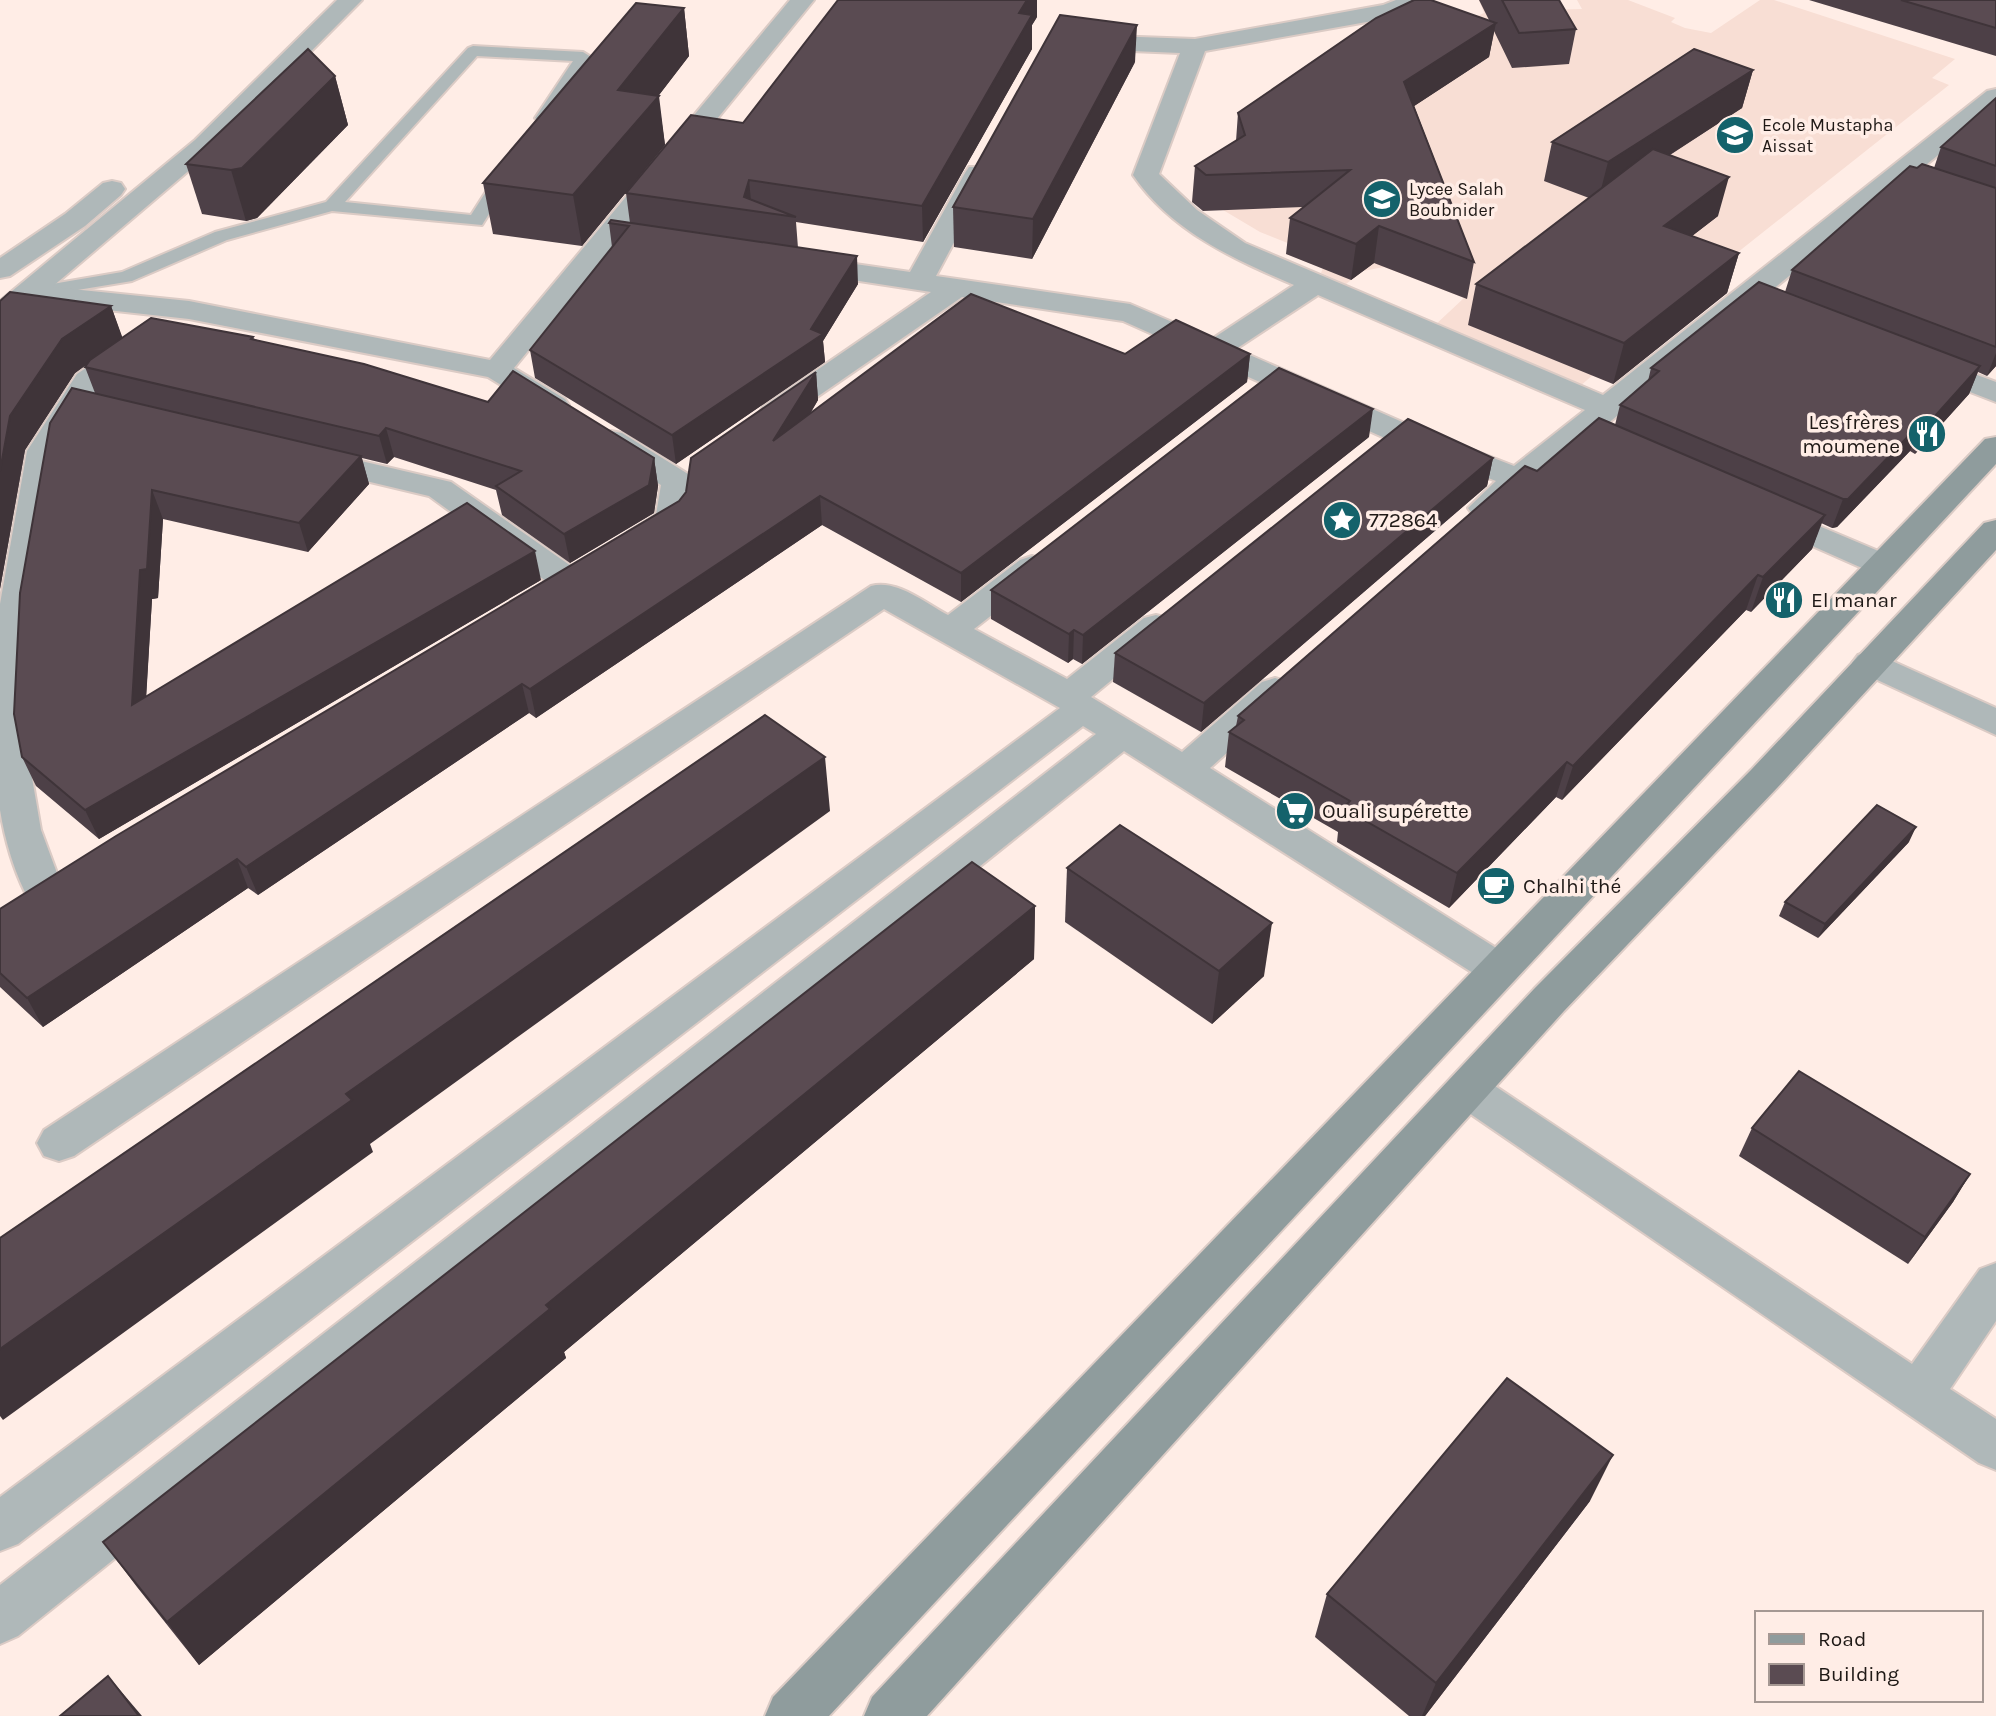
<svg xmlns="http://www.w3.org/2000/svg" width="1996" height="1716" viewBox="0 0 1996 1716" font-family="Karla,sans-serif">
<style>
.built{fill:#f8ded4}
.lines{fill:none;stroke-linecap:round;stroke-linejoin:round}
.lane-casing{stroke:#dbcbc5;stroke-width:4}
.street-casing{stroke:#dbcbc5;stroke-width:4}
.secondary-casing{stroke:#dbcbc5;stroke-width:4}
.lane{fill:#afb8b9;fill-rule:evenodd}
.street{fill:#afb8b9;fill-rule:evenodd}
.secondary{fill:#8f9c9d;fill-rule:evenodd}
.wall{fill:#4d4047}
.shaded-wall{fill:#3f3439}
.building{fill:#5a4b52;stroke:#3f3439;stroke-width:2}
.labels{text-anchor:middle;stroke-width:7;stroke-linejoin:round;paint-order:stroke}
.far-poi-label{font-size:18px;fill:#1f1916;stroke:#ffede6;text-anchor:start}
.poi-label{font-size:21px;fill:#1f1916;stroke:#ffede6;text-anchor:start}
</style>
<rect width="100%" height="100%" fill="#ffede6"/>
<polygon class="built" points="1479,0 1533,0 1539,10 1582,9 1577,0 1628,0 1675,18 1671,22 1685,28 1711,33 1760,0 1774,0 1955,59 1932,78 1949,85 1699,283 1579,387 1434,326 1464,298 1384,267 1363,271 1346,284 1321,273 1323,268 1286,254 1295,246 1260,232 1223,210 1241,170 1233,141 1292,137 1433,36 1484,13"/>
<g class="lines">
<g class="lane-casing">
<polygon id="lane" points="473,46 583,52 591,57 549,121 543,123 535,118 573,61 477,56 345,202 471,215 498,173 510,173 512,177 482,225 332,211 227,240 132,281 29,298 20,293 29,288 122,272 215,232 326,202 468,48"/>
</g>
<g class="street-casing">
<g id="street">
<polygon points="337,0 362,0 213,150 52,287 189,301 490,360 790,0 814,0 514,368 565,399 569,405 565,411 554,414 543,411 488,377 189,319 34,302 10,322 0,325 0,301 195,140"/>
<path d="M1396 0H1428L1424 5 1389 18 1205 51 1159 174 1197 210 1245 243 1603 395 1987 91 1996 89V108L1495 515 1484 518 1473 515 1468 508 1496 481 1387 439 1123 321 962 297 785 419 774 422 763 419 759 413 763 407 931 292 807 273 797 271 793 265 797 259 807 257 910 272 965 173 969 167H987L991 173 936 276 1130 304 1212 339 1294 285C1234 259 1172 232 1133 175L1180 53 1083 49 1075 47 1071 42 1075 37 1083 35 1195 39 1383 5ZM1318 295 1585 410 1514 466 1409 425 1236 349Z"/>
<polygon points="112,181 121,183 125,189 121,195 85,226 10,276 0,278 0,258 65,214 103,183"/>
<path d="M132 341 142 344 147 350 99 386 59 451 31 622 26 743 41 830 64 892 58 902 44 907 30 902C15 875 5 841 0 810V604L27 451 77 374 122 344Z"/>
<polygon points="1923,355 1996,382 1996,402 1913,370 1908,364 1913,358"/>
<path d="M611 431 622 433 688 474 693 481C691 493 692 509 687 520 680 537 644 550 628 546L624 539 628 532 656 515 661 485 600 447 595 440 600 433Z"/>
<polygon points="314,450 451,482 581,573 586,581 581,589 569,592 557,589 429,496 303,466 298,459 303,452"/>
<polygon points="1769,505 1895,558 1900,565 1895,572 1883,576 1871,572 1758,522 1753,515 1758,508"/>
<path d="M1032 556 1044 560 1049 567 1044 574 974 629 1067 679 1144 618 1156 615 1168 618 1173 626 1168 634 1091 697 1182 752 1262 682 1275 678 1288 682 1293 690 1288 698 1210 768 1512 958 1518 969 1512 980 1498 985 1484 980 1124 751 18 1636 0 1644V1585L1096 734 1083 726 18 1544 0 1551V1497L1060 708 884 609 74 1156 59 1161 44 1156 37 1143 44 1130 871 586C897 579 925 603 948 615L1020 560Z"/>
<polygon points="1870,651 1996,708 1996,735 1858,671 1852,663 1858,655"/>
<polygon points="1468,1073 1483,1078 1912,1364 1980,1269 1996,1263 1996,1321 1950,1389 1996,1419 1996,1470 1979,1463 1453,1102 1447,1090 1453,1078"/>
</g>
</g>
<g class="secondary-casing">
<g id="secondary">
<polygon points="1996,437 1996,464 829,1716 765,1716 773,1697 1985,439"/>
<polygon points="1996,520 1996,550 1777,788 1564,1011 927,1716 864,1716 872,1697 1534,989 1751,770 1984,523"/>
</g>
</g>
<use href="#lane" class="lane"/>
<use href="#street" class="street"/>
<use href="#secondary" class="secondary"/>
</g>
<g class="wall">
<polygon points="1479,0 1559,0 1576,29 1569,64 1512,68 1494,31 1489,57 1414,106 1474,262 1467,299 1374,263 1351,280 1286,254 1290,218 1303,207 1203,211 1192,202 1195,166 1236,141 1238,113 1489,20"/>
<polygon points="1809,0 1996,0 1996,56"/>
<polygon points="684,8 689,56 658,96 665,145 582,246 493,234 483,183"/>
<polygon points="1037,17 1032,25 1032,49 923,242 796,222 798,248 858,284 823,341 825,362 676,464 535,378 530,350 612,247 609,223 630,223 626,193 743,123"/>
<polygon points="1135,62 1032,259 954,247 953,207"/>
<polygon points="1753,70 1742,108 1670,155 1718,216 1692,236 1739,253 1727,293 1613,384 1468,325 1476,284 1589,198 1544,181 1552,142"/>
<polygon points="335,76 348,125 257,218 246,221 202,214 186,164"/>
<polygon points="1996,98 1996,366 1987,376 1978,372 1969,394 1915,454 1910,451 1837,527 1832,528 1821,523 1812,549 1751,612 1746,610 1562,800 1556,797 1449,908 1337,842 1338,832 1225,767 1229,732 1236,726 1238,716 1537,471 1615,425 1620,405 1648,381 1651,368 1785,292 1792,270 1917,168 1934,168 1941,147"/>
<polygon points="0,301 111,306 122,338 253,337 254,339 654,458 658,486 654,513 570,563 502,515 496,490 394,457 387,464 362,458 369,484 308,552 163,519 158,598 152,599 146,696 541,580 99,839 36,786 22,757 95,393 85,367 87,364 75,373 25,450 0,589"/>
<polygon points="1125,354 1250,354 1247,382 961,602 822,525 536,718 529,713 258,895 248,888 43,1027 0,987 0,909 679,501 816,372 818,400 810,414"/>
<polygon points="1369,437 1082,664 1073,659 1068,663 991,619 991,590"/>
<polygon points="1493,458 1487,486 1201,732 1113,682 1115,653"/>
<polygon points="1909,842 1818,938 1779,916 1785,902"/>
<polygon points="1067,868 1264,976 1212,1024 1065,922"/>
<polygon points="1035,906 1034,959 564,1352 566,1358 199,1665 137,1587 103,1542"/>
<polygon points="1752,1128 1970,1174 1953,1202 1908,1264 1739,1156"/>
<polygon points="1590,1501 1425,1716 1409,1716 1315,1637 1327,1594"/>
</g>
<g class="shaded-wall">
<polygon points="1027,0 1037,0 1037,17 1032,25 1032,49 923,242 922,206 1019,13"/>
<polygon points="684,8 689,56 653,103 659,96 665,145 582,246 573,195 618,90"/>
<polygon points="1496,23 1489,57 1399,116 1404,82"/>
<polygon points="1137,25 1135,62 1032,259 1033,219"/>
<polygon points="1753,70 1742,108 1598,201 1608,162"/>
<polygon points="335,76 348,125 257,218 246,221 231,170"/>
<polygon points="1729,177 1718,216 1653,266 1664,226"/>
<polygon points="749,180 752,211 744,197"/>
<polygon points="1379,226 1374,263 1351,280 1356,244"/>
<polygon points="1739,253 1727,293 1613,384 1624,343"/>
<polygon points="857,256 858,284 823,341 825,362 676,464 672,435 811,329"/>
<polygon points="111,306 123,339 75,373 25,450 0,589 0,471 10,416 62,339"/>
<polygon points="1996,353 1996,366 1987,376"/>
<polygon points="1250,354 1247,382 961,602 961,573"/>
<polygon points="1980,366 1969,394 1915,454 1927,425"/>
<polygon points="816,372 818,400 776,470 773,441"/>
<polygon points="1373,409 1369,437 1082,664 1083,635"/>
<polygon points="1921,423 1910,451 1837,527 1832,528 1843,499"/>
<polygon points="386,428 394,457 387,464 379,436"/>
<polygon points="361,456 369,484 308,552 299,523"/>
<polygon points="654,458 658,486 654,513 570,563 564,534"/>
<polygon points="1493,458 1487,486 1201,732 1204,703"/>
<polygon points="152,490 163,519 158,598 152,599 144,734 132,705 140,570"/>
<polygon points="820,496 822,525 536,718 530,689"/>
<polygon points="1825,515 1812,549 1751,612 1763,577"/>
<polygon points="535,551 541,580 99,839 85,810"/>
<polygon points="1758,575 1746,610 1562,800 1573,766"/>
<polygon points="1074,630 1073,659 1068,663 1069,634"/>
<polygon points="522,684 529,713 258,895 246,867"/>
<polygon points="825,757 830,811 370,1144 373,1152 3,1420 0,1416 0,1349 346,1094"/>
<polygon points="1567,762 1556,797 1449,908 1457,873"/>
<polygon points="1916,827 1909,842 1818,938 1825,924"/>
<polygon points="237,859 248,888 43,1027 27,998"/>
<polygon points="1035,906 1034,959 564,1352 566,1358 199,1665 167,1622 546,1305"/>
<polygon points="1272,923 1264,976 1212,1024 1219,971"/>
<polygon points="1970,1174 1953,1202 1908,1264 1925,1237"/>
<polygon points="1613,1455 1590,1501 1425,1716 1422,1716 1436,1683"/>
<polygon points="108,1676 142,1716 139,1716"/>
</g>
<g class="building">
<polygon points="838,0 1027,0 1019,13 1032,15 922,206 749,180 744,197 796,217 626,193 691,115 743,123"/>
<polygon points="1414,0 1431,0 1496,23 1404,82 1474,262 1379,226 1356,244 1290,218 1350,170 1206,175 1195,166 1245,135 1238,113 1376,18"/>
<polygon points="1502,0 1559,0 1576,29 1519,33"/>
<polygon points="1901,0 1996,0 1996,28"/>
<polygon points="636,3 684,8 618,90 659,96 573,195 483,183"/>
<polygon points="1060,15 1137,25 1033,219 953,207"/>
<polygon points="308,49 335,76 242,168 231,170 186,164"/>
<polygon points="1694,49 1753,70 1608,162 1552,142"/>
<polygon points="1996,98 1996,166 1941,147"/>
<polygon points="1653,149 1729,177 1664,226 1739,253 1624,343 1476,284"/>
<polygon points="1922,164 1996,188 1996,347 1792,270 1910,166 1917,168"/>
<polygon points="611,220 857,256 811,329 823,334 672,435 530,350 629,226 609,223"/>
<polygon points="1759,282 1980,366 1927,425 1921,423 1848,499 1843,499 1620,405 1659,371 1651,368"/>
<polygon points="10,292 111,306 62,339 10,416 0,471 0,301"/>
<polygon points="971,294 1125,354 1176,320 1250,354 961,573 820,496 530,689 522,684 246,867 237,859 27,998 0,973 0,909 116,836 679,501 686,492 691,458 816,372 773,441"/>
<polygon points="151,318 253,337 251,339 364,364 488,402 513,371 654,458 649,485 564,534 496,486 521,471 386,428 379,436 85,367 90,360"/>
<polygon points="1279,368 1373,409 1083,635 1074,630 1069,634 991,590"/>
<polygon points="72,388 361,456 299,523 152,490 147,569 140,570 132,705 467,503 535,551 85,810 22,757 14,714 20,593 50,423"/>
<polygon points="1599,418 1825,515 1763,577 1758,575 1573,766 1567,762 1457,873 1343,808 1350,801 1229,732 1244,720 1238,716 1525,466 1537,471"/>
<polygon points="1408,419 1493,458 1204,703 1115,653"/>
<polygon points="765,715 825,757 346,1094 352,1100 0,1349 0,1238"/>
<polygon points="1877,805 1916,827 1825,924 1785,902"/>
<polygon points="1120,825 1272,923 1219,971 1067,868"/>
<polygon points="972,862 1035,906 546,1305 550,1309 167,1622 103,1542"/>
<polygon points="1799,1071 1970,1174 1925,1237 1752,1128"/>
<polygon points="1507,1378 1613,1455 1436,1683 1327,1594"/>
<polygon points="108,1676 139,1716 60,1716"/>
</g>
<defs>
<g id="school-disc" transform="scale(2.0125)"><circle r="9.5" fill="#14626b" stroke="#ffede6"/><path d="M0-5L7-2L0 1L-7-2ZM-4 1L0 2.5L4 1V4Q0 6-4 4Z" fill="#fff"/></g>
<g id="restaurant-disc" transform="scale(2.0125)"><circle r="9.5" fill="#14626b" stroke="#ffede6"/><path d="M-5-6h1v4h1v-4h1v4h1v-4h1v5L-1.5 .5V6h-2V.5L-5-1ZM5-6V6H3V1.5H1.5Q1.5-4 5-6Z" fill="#fff"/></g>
<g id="sight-disc" transform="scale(2.0125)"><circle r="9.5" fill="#14626b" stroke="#ffede6"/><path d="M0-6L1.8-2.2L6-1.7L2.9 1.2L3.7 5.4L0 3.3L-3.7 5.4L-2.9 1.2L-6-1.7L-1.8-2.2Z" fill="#fff"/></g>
<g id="supermarket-disc" transform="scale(2.0125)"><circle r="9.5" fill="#14626b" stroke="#ffede6"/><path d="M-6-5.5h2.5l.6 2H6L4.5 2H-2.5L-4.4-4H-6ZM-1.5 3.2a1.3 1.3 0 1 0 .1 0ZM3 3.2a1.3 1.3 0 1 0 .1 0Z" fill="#fff"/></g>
<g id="cafe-disc" transform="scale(2.0125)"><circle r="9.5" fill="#14626b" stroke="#ffede6"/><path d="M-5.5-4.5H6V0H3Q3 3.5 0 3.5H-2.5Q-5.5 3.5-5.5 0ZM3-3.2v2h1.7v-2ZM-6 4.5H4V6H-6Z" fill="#fff"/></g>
</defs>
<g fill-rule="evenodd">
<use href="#school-disc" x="1735" y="135"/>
<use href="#school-disc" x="1382" y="199"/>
<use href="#restaurant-disc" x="1927" y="434"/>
<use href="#sight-disc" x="1342" y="520"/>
<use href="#restaurant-disc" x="1784" y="600"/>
<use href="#supermarket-disc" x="1295" y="811"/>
<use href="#cafe-disc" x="1496" y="886"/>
</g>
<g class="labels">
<g class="far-poi-label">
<text x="1762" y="131">Ecole Mustapha<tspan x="1762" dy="21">Aissat</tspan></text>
<text x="1409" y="195">Lycee Salah<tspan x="1409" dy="21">Boubnider</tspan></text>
</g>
<g class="poi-label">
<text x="1900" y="429" text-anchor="end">Les frères<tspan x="1900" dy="24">moumene</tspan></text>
<text x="1369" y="527">772864</text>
<text x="1811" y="607">El manar</text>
<text x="1322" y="818">Ouali supérette</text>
<text x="1523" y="893">Chalhi thé</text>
</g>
</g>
<rect x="1755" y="1611" width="228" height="91" fill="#ffede6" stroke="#a59893" stroke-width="2"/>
<rect x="1769" y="1634" width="35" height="10" fill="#8f9c9d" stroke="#a59893" stroke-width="2"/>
<text x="1818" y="1646" font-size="21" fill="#1f1916">Road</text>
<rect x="1769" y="1664" width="35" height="21" fill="#5a4b52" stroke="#a59893" stroke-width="2"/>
<text x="1818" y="1681" font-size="21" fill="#1f1916">Building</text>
</svg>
